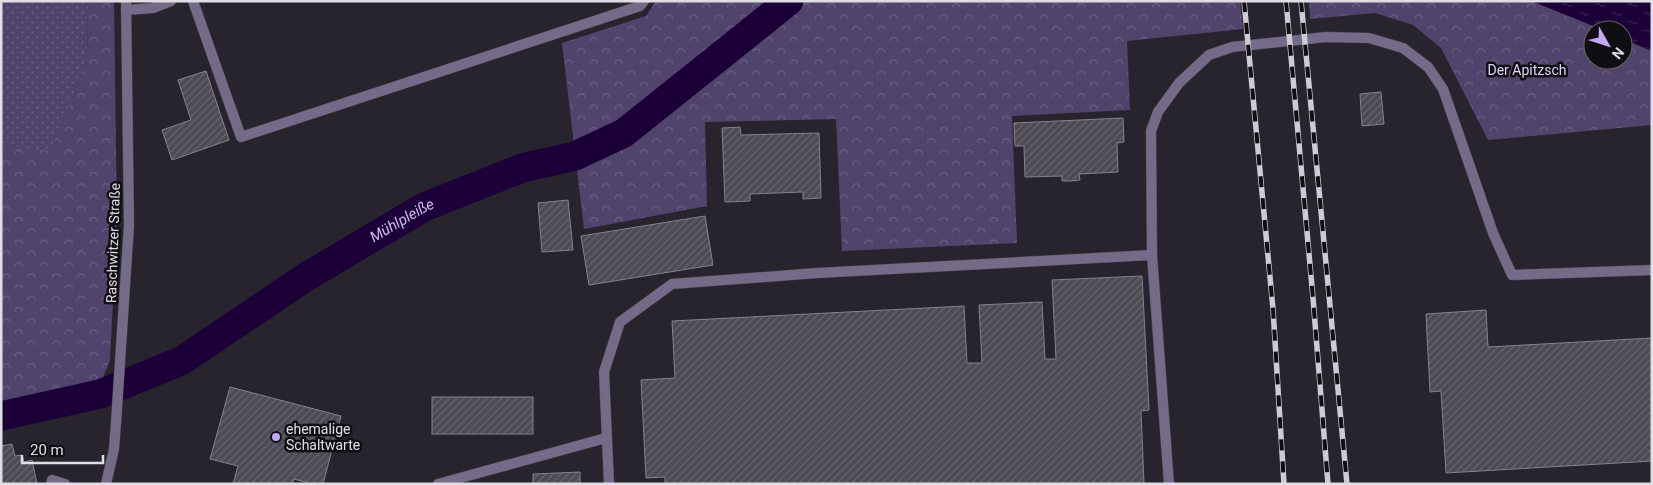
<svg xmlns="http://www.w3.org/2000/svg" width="1653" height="485" viewBox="0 0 1653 485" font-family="Roboto,sans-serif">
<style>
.grass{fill:url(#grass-dots)}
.forest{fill:url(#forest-crowns)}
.water{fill:url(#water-ripples);stroke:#57436d}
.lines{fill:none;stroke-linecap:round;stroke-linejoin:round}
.canal{stroke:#1c0139;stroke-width:29}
.building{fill:url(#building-hatch);stroke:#86828e}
.lane-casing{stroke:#45424a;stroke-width:11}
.street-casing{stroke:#45424a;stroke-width:11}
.lane{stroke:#736b87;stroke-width:10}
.street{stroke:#736b87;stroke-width:10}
.rail-casing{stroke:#cdcbd3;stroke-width:5.5}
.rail{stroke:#0f0e12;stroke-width:4;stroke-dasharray:11;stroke-linecap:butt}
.poi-dot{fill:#c0a8f3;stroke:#0f0e12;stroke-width:2}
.labels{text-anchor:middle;stroke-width:5;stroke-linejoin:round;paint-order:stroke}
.park-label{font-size:14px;fill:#dfd4f9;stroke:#0f0e12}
.street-label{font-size:14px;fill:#e0dee5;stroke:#0f0e12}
.poi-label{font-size:14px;fill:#e0dee5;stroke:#0f0e12;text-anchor:start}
.water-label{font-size:15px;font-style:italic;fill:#ccbcf2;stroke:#0f0e12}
</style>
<defs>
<pattern id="grass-dots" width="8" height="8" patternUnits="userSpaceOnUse" patternTransform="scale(1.25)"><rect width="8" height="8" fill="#51446c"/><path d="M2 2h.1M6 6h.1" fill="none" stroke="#6a5f81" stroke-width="1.8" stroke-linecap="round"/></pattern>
<pattern id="forest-crowns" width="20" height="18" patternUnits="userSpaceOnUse" patternTransform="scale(1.25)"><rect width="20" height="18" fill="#51446c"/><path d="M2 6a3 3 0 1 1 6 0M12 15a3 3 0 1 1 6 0" fill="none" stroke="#6a5f81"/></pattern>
<pattern id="water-ripples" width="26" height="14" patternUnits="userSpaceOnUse" patternTransform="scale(1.25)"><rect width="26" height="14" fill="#1c0139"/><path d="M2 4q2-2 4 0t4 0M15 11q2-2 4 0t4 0" fill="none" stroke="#3d2656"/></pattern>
<pattern id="building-hatch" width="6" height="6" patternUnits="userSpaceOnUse" patternTransform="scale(1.25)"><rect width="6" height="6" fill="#4d4a54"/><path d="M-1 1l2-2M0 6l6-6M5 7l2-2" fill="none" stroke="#66646c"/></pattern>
</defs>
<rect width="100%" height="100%" fill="#27242d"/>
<polygon class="grass" points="1,1 88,1 87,62 50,152 1,145"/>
<g class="forest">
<polygon points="88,1 114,1 117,223 110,360 103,378 1,405 1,145 50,151 87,62"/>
<polygon points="656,1 1240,1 1243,29 1127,41 1130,110 1012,116 1017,243 842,251 836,119 705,122 707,206 584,229 562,43 646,16"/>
<polygon points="1309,1 1530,1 1535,3 1602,30 1593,30 1593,60 1623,60 1623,39 1652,52 1652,125 1488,140 1441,48 1413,25 1375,13 1310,19"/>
</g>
<polygon class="water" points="1530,1 1652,2 1652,52 1623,39 1623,30 1602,30"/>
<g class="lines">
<path class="canal" id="s1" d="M1 416 100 394 181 361 306 277 424 207 522 168 575 156 624 133 789 1"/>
</g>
<g class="building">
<polygon points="206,71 229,140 172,160 162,130 191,120 178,80"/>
<polygon points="1381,92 1384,124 1362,126 1360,94"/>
<polygon points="1123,118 1124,142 1117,143 1118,172 1079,174 1080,180 1071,181 1062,181 1062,176 1025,177 1024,146 1015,146 1014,123"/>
<polygon points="740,127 741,135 819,133 821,198 803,199 803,192 750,194 750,201 725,202 722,128"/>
<polygon points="568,200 573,250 542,252 538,203"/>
<polygon points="705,216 713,265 589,285 581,236"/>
<polygon points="1142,276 1149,410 1141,411 1144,484 665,484 665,477 646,478 641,380 675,378 672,321 964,306 967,363 982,363 979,305 1042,302 1045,359 1056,359 1052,280"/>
<polygon points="1486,310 1488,347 1652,338 1652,461 1446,473 1441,391 1430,392 1426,314"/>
<polygon points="230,387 341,416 323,484 312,484 294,479 292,484 233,484 238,466 210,459"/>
<rect x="432" y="397" width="101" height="37"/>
<polygon points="12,444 15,456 22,455 24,462 32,460 37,484 1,484 1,446"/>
<polygon points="580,472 580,484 533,484 533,474"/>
</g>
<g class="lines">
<g class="lane-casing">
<g id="lane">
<polyline points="193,1 241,137 640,6 644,1"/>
<polyline points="126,10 153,8 171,1"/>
<polyline points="1152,255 1169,484"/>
<polyline points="51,484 52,480 65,484"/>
<polyline points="438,484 606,438"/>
<polyline points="609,484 604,372 620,322 672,284 817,273 1152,255 1151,131 1158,112 1179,83 1209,55 1232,47 1326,37 1369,38 1403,48 1428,67 1443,89 1493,233 1512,275 1652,270"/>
</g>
</g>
<g class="street-casing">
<polyline id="street" points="106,484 114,449 116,423 129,225 126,1"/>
</g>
<use href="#lane" class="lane"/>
<use href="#street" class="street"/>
<g class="rail-casing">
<g id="rail">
<polyline points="1244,1 1273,309 1284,484"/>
<polyline points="1286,1 1313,298 1328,484"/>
<polyline points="1301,1 1347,484"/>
</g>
</g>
<use href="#rail" class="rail"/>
</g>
<circle class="poi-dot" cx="276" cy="437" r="5"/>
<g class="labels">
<g class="park-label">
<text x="1527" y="75">Der Apitzsch</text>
</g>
<g class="street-label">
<text transform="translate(113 243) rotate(-88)" y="5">Raschwitzer Straße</text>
</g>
<g class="poi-label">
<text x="286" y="434">ehemalige<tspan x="286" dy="16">Schaltwarte</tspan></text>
</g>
<g class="water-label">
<text dy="5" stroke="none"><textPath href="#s1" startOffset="451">Mühlpleiße</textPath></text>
</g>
</g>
<rect width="1653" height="485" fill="none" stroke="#e0dee5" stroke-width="5"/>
<g transform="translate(1608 45) rotate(129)"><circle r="24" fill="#0f0e12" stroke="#636166"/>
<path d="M0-4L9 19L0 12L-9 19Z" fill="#c0a8f3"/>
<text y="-8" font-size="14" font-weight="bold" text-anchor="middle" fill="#e0dee5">N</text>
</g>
<path d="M22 455v8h81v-8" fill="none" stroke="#e0dee5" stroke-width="2.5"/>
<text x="30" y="455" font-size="15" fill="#e0dee5" stroke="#0f0e12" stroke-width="4" paint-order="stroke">20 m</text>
</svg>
